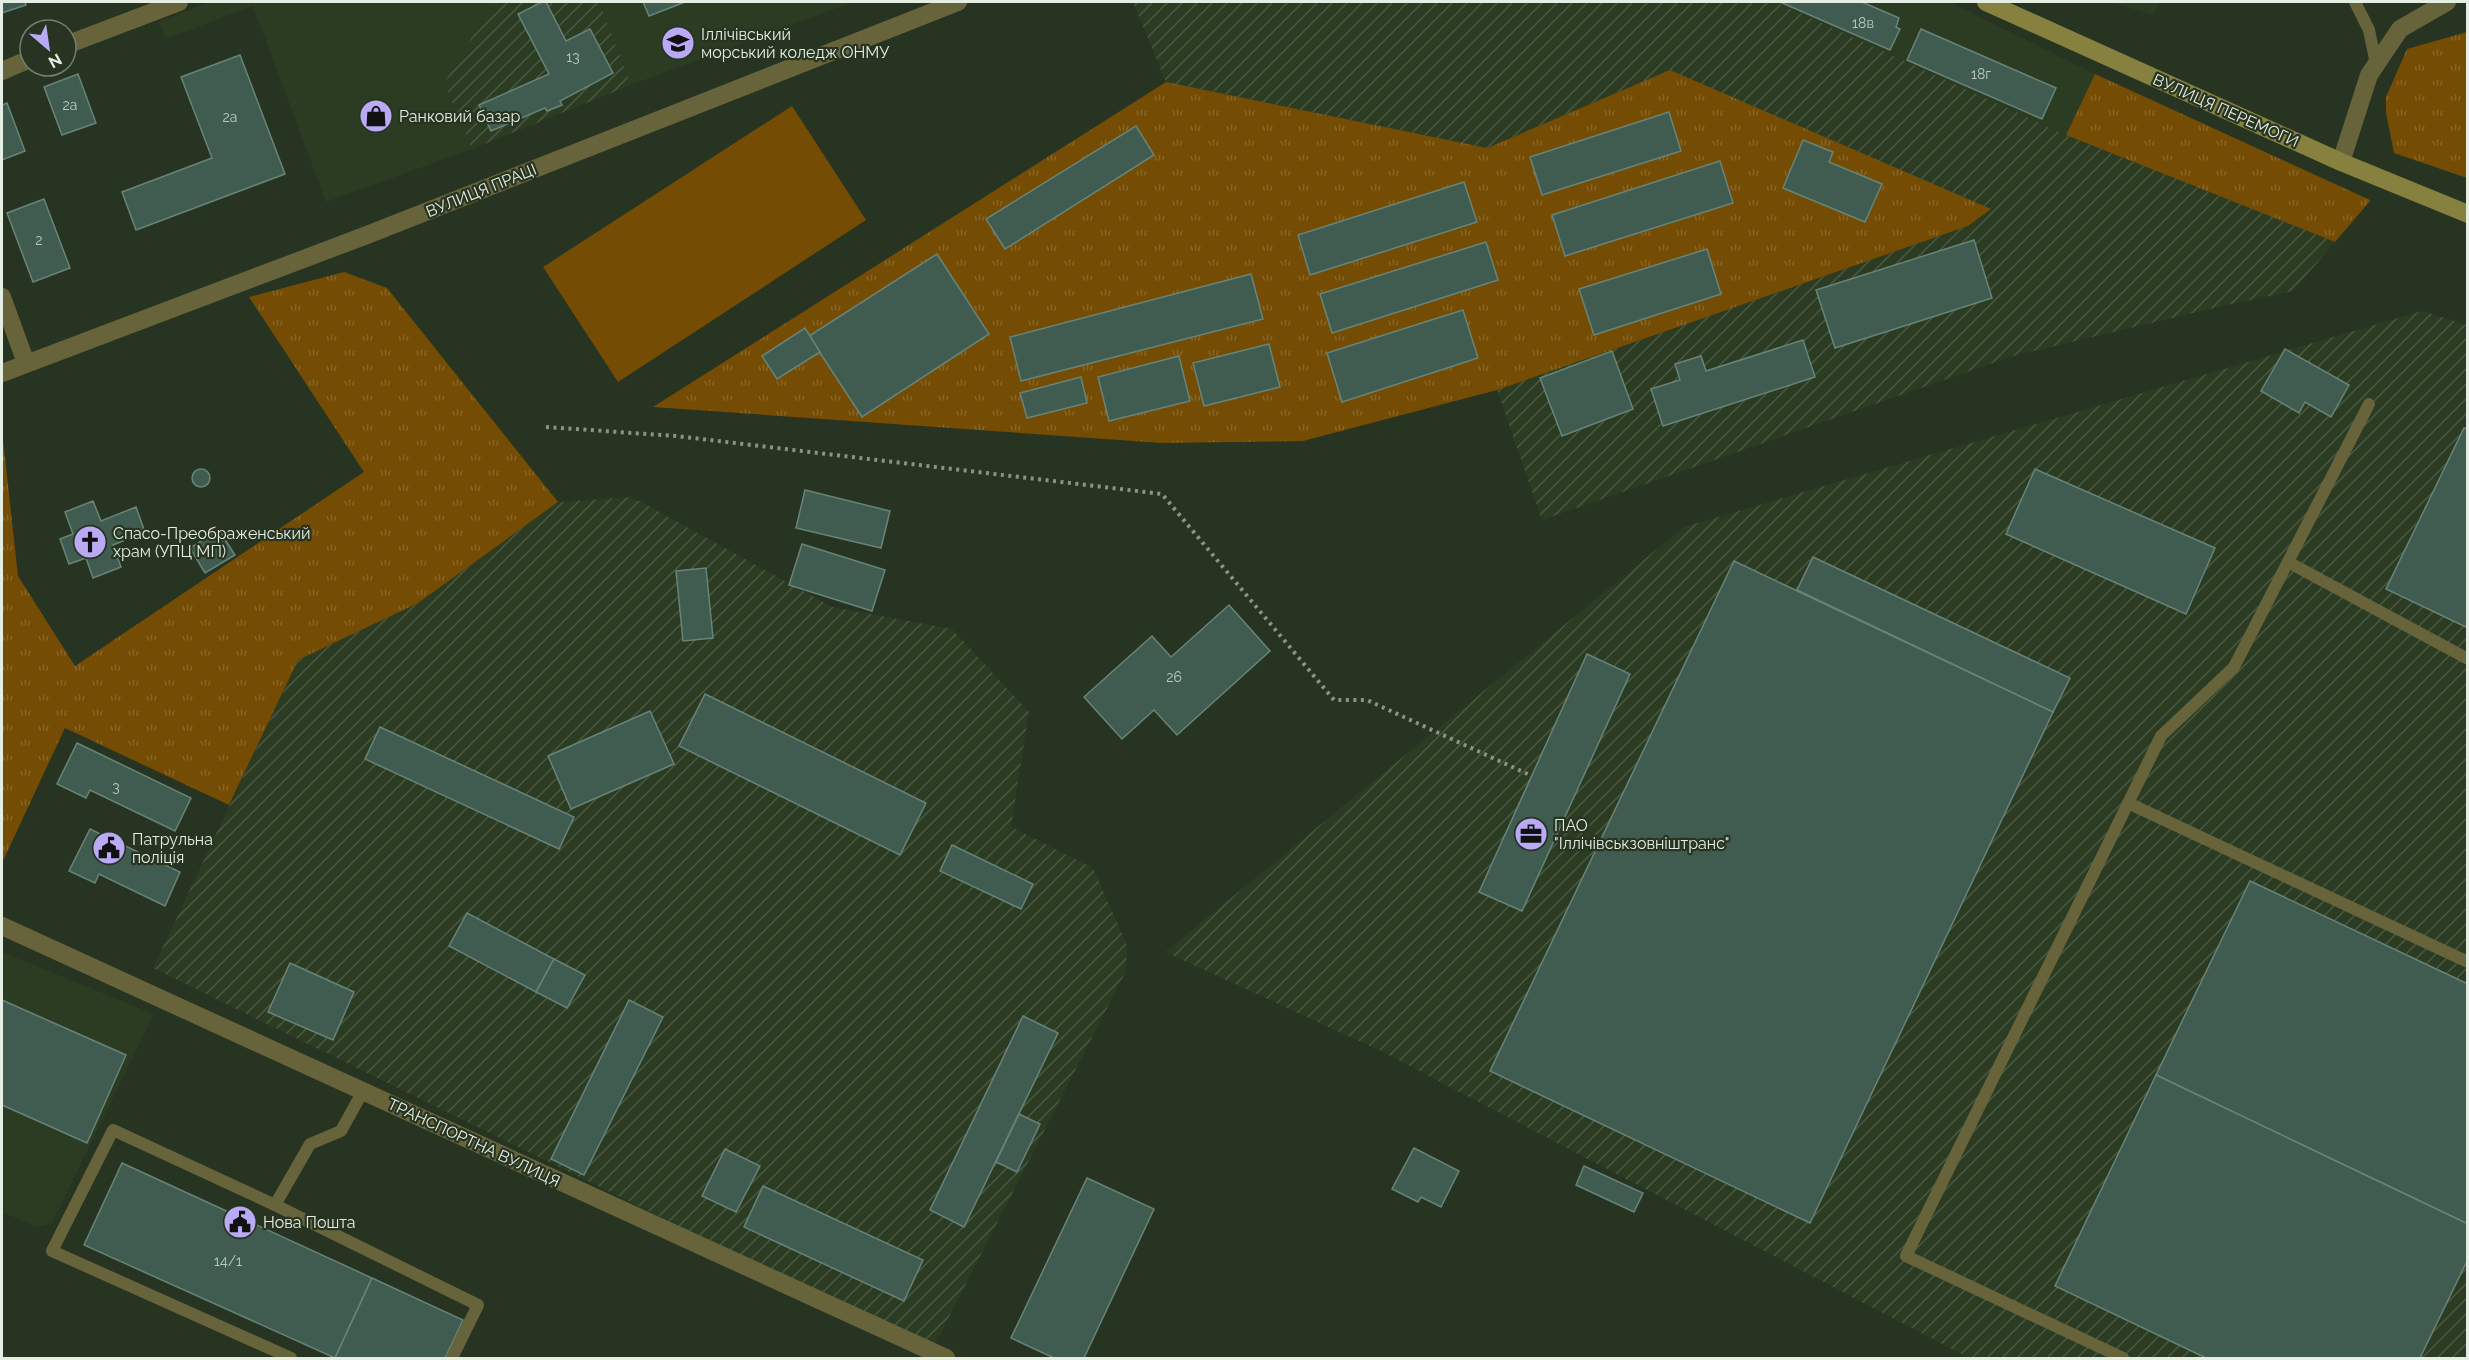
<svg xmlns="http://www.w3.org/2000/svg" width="2469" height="1360" viewBox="0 0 2469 1360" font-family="Raleway,sans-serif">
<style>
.built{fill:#2b3c23}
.industrial{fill:url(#industrial-furrows)}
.grass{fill:url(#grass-tufts)}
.pitch{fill:#744c04}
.building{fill:#405c51;stroke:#678478;stroke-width:1.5}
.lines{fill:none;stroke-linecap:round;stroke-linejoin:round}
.path{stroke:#899484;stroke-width:4;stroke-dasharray:3 4.5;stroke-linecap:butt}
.lane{stroke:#67643c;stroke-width:12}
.street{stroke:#67643c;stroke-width:18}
.secondary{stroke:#86813f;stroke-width:18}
.labels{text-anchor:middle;stroke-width:4.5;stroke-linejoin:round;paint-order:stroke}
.number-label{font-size:14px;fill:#bccabe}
.poi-label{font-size:16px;fill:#e5eee2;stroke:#273421;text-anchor:start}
.street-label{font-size:16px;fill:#e5eee2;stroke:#273421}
</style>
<defs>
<pattern id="industrial-furrows" width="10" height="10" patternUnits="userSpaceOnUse" patternTransform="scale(1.5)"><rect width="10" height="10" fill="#2b3c23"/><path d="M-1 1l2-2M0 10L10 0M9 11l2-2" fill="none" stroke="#4a5843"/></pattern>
<pattern id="grass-tufts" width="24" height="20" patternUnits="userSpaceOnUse" patternTransform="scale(1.5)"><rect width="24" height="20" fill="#744c04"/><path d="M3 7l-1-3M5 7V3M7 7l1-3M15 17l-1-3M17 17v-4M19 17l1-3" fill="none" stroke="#886628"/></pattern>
</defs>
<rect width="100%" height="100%" fill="#273421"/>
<g class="built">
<polygon points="209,2 493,2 444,83 472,149 326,202 253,6 166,39 159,22"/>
<polygon points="599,2 853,2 631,85"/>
<polygon points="1776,2 1950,2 2095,74 2066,135"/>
<polygon points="2110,2 2160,2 2153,15"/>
<polygon points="2,952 154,1014 52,1223 37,1227 2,1212"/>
</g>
<g class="industrial">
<polygon points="493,2 599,2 631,85 472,149 444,83"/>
<polygon points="1133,2 1776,2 2066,135 2335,242 2293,291 2218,307 2013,356 1542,520 1497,390 1968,226 1670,70 1487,148 1166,82"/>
<polygon points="2422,311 2467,325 2467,1358 1969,1358 1383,1052 1165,952 1684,527"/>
<polygon points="632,497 832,607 952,629 1029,712 1011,827 1093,868 1127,945 1126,971 932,1350 153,968 298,660 418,603 558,502"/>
</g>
<g class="grass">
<polygon points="2467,32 2468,32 2467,178 2394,153 2386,113 2386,97 2407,49"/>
<polygon points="1670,70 1991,209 1968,226 1497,390 1303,441 1162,443 653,407 1166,82 1487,148"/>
<polygon points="2095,74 2370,200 2370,201 2335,242 2066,135"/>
<polygon points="344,272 387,288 558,502 418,603 298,660 229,805 65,728 2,863 2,430 18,576 75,666 364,472 249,297"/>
</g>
<polygon class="pitch" points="792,106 866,220 618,382 543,267"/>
<g class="building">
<polygon points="2,2 25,2 26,5 2,13"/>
<polygon points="542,2 546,2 566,41 590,29 613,73 560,101 562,105 547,111 545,108 491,131 479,105 549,74 518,14"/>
<polygon points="643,2 685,2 649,16"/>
<polygon points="1780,2 1862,2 1899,18 1896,27 1900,29 1890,50"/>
<polygon points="1921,29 2056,88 2042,119 1907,60"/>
<polygon points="240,55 285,174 136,230 122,192 212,158 181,77"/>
<polygon points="78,74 96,123 62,135 44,87"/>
<polygon points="7,103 25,151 2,160 2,105"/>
<polygon points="1669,112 1681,151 1542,195 1530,157"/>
<polygon points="1136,126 1154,155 1005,249 986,219"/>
<polygon points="1803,140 1833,152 1829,162 1882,184 1865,222 1783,188"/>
<polygon points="1720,161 1733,203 1565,256 1552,215"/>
<polygon points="1464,182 1477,222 1310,275 1298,235"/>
<polygon points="44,199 70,268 33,282 7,213"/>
<polygon points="1974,240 1992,298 1835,348 1816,290"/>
<polygon points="1486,242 1498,280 1332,333 1320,294"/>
<polygon points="1707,249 1721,294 1594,335 1579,289"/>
<polygon points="937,254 989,334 862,417 809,336"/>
<polygon points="1251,274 1263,319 1021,381 1010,337"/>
<polygon points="1463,310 1478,358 1342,402 1327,353"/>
<polygon points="805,328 820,352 777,379 762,356"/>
<polygon points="1803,340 1815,377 1663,426 1651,389 1680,380 1675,364 1701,356 1706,371"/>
<polygon points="1269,344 1280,387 1204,406 1193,363"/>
<polygon points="2285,349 2349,385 2331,417 2305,402 2299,413 2261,391"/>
<polygon points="1612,351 1633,409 1562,436 1540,378"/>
<polygon points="1179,356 1190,401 1109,421 1098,377"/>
<polygon points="1081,377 1087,403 1027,418 1020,393"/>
<polygon points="2464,428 2468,429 2468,628 2386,589"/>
<circle cx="201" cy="478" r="9"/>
<polygon points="2035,469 2215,548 2186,614 2006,534"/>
<polygon points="805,490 890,511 881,548 796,528"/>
<polygon points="93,501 101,521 136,507 145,532 113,545 121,567 93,578 86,558 69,564 60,539 73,534 65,512"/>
<polygon points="219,530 235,555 205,573 190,548"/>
<polygon points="802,544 885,570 872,611 789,585"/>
<polygon points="1813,557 2070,678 2053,712 1797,590"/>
<polygon points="1734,561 2053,712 1810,1223 1490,1071"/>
<polygon points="706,568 713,638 683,641 676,571"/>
<polygon points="1229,605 1270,651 1177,735 1154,710 1122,739 1084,697 1152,636 1171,657"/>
<polygon points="1587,654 1630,674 1522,911 1479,892"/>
<polygon points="705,694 926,803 900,855 679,746"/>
<polygon points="650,711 674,764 571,809 548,756"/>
<polygon points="380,727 574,817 559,849 365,759"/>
<polygon points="77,743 191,798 175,831 90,790 86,798 57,784"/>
<polygon points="90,829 180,872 165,906 99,874 95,883 69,871"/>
<polygon points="952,845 1033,884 1021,909 940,871"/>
<polygon points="2250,881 2468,984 2468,1224 2156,1075"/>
<polygon points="467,913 554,959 536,992 449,946"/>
<polygon points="554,959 585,975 567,1008 536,992"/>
<polygon points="290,963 354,992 333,1040 268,1012"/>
<polygon points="2,1000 126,1055 87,1143 2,1105"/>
<polygon points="629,1000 663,1017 584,1175 551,1159"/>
<polygon points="1023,1016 1058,1033 964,1227 930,1210"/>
<polygon points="2156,1075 2468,1224 2468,1259 2420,1358 2206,1358 2055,1286"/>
<polygon points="1019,1114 1040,1124 1017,1172 996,1162"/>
<polygon points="1414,1148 1459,1171 1441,1207 1421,1197 1418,1202 1392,1189"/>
<polygon points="725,1149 760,1166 736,1212 702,1196"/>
<polygon points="122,1163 372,1278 335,1358 84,1245"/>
<polygon points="1584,1166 1643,1193 1634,1212 1576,1185"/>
<polygon points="1087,1178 1154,1209 1084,1358 1054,1358 1011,1338"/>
<polygon points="763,1186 923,1260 904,1301 744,1227"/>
<polygon points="372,1278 463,1320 445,1358 335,1358"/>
</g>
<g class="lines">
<polyline class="path" points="546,427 676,436 1162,494 1334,700 1367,700 1532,776"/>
<g class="lane">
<polyline points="2355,2 2369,30 2376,64"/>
<polyline points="2288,562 2468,659"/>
<polyline points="2128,803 2468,962"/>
<polyline points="275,1205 310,1144 341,1131 363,1091"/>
<polyline points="291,1358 52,1251 113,1130 275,1205 478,1305 452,1358"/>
<polyline points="2123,1358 1906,1256 2161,736 2234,667 2369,404"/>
</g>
<g class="street">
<polyline points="66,45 179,2"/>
<polyline points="2,71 30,59"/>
<polyline points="2341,162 2369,75 2400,29 2447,2"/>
<polyline points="2,297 26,363"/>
<polyline points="2,373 367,235 958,2"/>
<polyline points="2,926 946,1358"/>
</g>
<polyline class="secondary" points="1986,2 2341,162 2468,214"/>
</g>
<defs>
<g id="university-disc" transform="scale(1.725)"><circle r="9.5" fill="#baaaf6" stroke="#273421"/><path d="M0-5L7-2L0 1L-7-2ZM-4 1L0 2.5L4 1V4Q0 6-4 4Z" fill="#111"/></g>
<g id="shop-disc" transform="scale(1.725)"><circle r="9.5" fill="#baaaf6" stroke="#273421"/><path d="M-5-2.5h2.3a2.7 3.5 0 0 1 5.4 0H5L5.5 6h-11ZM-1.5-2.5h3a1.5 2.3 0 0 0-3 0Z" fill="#111"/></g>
<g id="church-disc" transform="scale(1.725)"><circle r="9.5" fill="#baaaf6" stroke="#273421"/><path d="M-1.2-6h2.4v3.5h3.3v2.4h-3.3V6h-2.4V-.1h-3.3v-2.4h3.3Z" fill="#111"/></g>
<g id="office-disc" transform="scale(1.725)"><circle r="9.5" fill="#baaaf6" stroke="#273421"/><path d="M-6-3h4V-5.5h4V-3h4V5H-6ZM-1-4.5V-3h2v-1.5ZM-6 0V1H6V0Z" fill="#111"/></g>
<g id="civic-disc" transform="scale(1.725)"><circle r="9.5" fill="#baaaf6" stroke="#273421"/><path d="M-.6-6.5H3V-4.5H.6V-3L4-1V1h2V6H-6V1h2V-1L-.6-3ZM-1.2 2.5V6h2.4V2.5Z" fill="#111"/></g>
</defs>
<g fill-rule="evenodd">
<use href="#university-disc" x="678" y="43"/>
<use href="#shop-disc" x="376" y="116"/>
<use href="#church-disc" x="90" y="542"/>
<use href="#office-disc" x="1531" y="834"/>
<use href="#civic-disc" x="109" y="848"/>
<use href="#civic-disc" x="240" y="1222"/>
</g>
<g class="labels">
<g class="number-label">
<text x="1863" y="28">18в</text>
<text x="573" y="62">13</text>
<text x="1981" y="79">18г</text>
<text x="70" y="110">2а</text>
<text x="230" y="122">2а</text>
<text x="39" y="245">2</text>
<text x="1174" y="682">26</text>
<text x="116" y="792">3</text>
<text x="228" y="1266">14/1</text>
</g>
<g class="poi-label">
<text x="701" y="40">Іллічівський<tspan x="701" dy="18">морський коледж ОНМУ</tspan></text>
<text x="399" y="122">Ранковий базар</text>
<text x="113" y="539">Спасо-Преображенський<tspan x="113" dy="18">храм (УПЦ МП)</tspan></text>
<text x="1554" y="831">ПАО<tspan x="1554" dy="18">"Іллічівськзовніштранс"</tspan></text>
<text x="132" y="845">Патрульна<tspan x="132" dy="18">поліція</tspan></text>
<text x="263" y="1228">Нова Пошта</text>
</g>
<g class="street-label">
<text transform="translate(2226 110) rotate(24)" y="6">ВУЛИЦЯ ПЕРЕМОГИ</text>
<text transform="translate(481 190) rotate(-22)" y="6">ВУЛИЦЯ ПРАЦІ</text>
<text transform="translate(474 1142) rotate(25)" y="6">ТРАНСПОРТНА ВУЛИЦЯ</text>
</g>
</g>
<rect width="2469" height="1360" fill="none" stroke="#e5eee2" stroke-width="6"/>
<g transform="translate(48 48) rotate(151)"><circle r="28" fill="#273421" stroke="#737e6e" stroke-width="1.5"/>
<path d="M0-4.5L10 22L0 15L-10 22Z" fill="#baaaf6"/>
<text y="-9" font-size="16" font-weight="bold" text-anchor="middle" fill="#e5eee2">N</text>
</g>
</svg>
